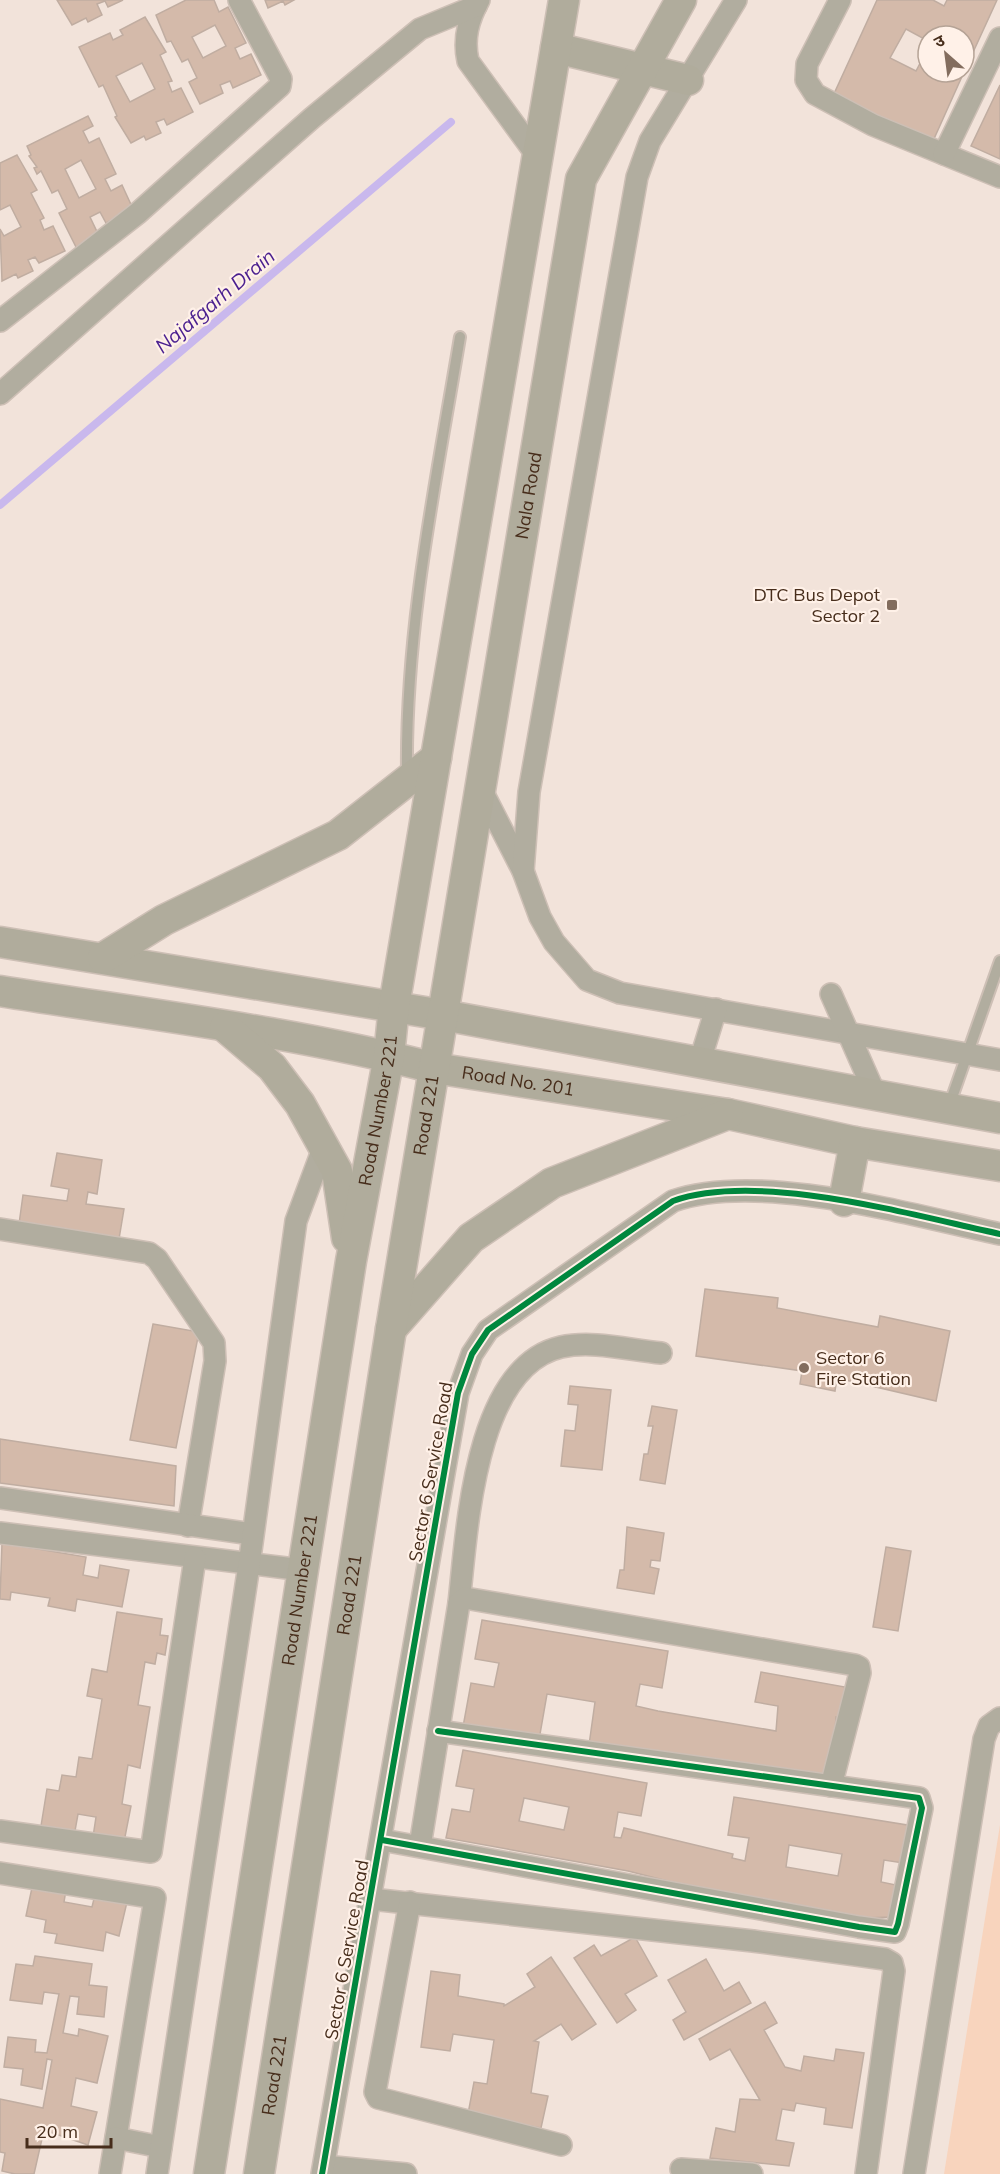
<svg xmlns="http://www.w3.org/2000/svg" width="1000" height="2174" viewBox="0 0 1000 2174" font-family="Mulish,'Noto Sans Devanagari',sans-serif">
<style>
.green{fill:#f8d4bd}
.lines{fill:none;stroke-linecap:round;stroke-linejoin:round}
.stream{stroke:#c9b8ed;stroke-width:8}
.building{fill:#d4baaa;stroke:#c0ada1;stroke-width:1.5;fill-rule:evenodd}
.lane-casing{stroke:#cdbfb5;stroke-width:14}
.street-casing{stroke:#cdbfb5;stroke-width:24}
.secondary-casing{stroke:#cdbfb5;stroke-width:33}
.lane{stroke:#b1ad9f;stroke-width:10}
.street{stroke:#b1ad9f;stroke-width:21}
.secondary{stroke:#b0ac9c;stroke-width:30}
.cycleway-casing{stroke:#fff1e8;stroke-width:10}
.cycleway{stroke:#00873e;stroke-width:6}
.poi-dot{fill:#836d5e;stroke:#fff1e8;stroke-width:2}
.labels{text-anchor:middle;stroke-width:4.5;stroke-linejoin:round;paint-order:stroke}
.street-label{font-size:18px;fill:#472d1b;stroke:#fff1e8}
.poi-label{font-size:18px;fill:#472d1b;stroke:#fff1e8;text-anchor:end}
.water-label{font-size:20px;font-style:italic;fill:#4a1f8f;stroke:#fff1e8}
</style>
<rect width="100%" height="100%" fill="#f2e3da"/>
<polygon class="green" points="1000,1825 1000,2174 944,2174"/>
<g class="lines">
<polyline class="stream" points="0,505 451,122"/>
</g>
<g class="building">
<polygon points="57,0 123,0 108,7 105,1 97,4 102,15 88,22 86,18 72,25"/>
<path d="M186 0H214L219 12 228 7 246 43 235 48 240 59 251 54 261 75 233 88 230 81 220 85 223 93 200 104 189 82 197 78 188 59 182 62 171 41 167 42 156 15ZM215 25 226 46 203 58 192 37Z"/>
<polygon points="265,0 294,0 285,5 283,1 268,8"/>
<polygon points="877,0 933,0 944,6 947,0 997,0 964,72 964,36 928,36 928,41 906,29 890,58 916,71 928,48 928,72 964,72 933,141 833,96"/>
<path d="M145 17 166 52 160 55 172 81 168 82 172 92 181 88 193 112 167 125 164 119 156 122 161 133 146 140 144 136 131 143 115 117 117 116 103 85 99 87 79 47 110 33 113 40 123 35 120 30ZM142 63 155 89 130 102 116 76Z"/>
<polygon points="1000,85 1000,159 971,146"/>
<path d="M88 116 93 126 83 131 89 143 99 138 116 174 105 179 111 191 122 185 133 209 106 223 100 212 90 217 100 238 77 249 59 213 67 209 58 190 52 193 41 171 37 174 34 168 37 167 29 156 31 155 27 146ZM81 160 96 189 79 198 65 169Z"/>
<polygon points="17,155 37,190 31,193 44,218 40,220 44,230 53,226 65,251 39,263 35,257 28,260 33,271 18,278 16,274 2,281 0,229 4,236 21,227 10,205 0,210 0,163"/>
<polygon points="57,1153 102,1160 97,1194 88,1192 86,1204 124,1209 119,1239 19,1224 23,1195 67,1201 69,1189 51,1186"/>
<polygon points="705,1289 778,1298 777,1308 878,1327 880,1316 950,1331 936,1401 837,1378 835,1391 800,1384 802,1371 696,1356"/>
<polygon points="153,1324 199,1332 176,1448 130,1440"/>
<polygon points="570,1386 611,1390 602,1470 561,1466 565,1430 575,1431 578,1405 568,1404"/>
<polygon points="652,1406 677,1410 665,1484 640,1480 644,1454 648,1454 653,1426 648,1426"/>
<polygon points="0,1439 176,1466 174,1506 0,1483"/>
<polygon points="627,1527 664,1533 660,1561 651,1560 650,1567 659,1569 654,1594 617,1588 620,1570 624,1570"/>
<polygon points="2,1543 86,1557 83,1575 98,1578 100,1565 129,1570 122,1607 77,1599 75,1611 48,1606 50,1598 11,1592 10,1600 0,1599"/>
<polygon points="886,1547 911,1551 898,1631 873,1627"/>
<polygon points="117,1612 162,1619 160,1635 168,1636 165,1655 157,1653 155,1664 145,1662 138,1705 150,1707 140,1768 128,1765 122,1804 131,1806 124,1842 93,1837 96,1817 78,1814 75,1831 41,1826 47,1789 59,1791 62,1775 76,1777 79,1757 92,1759 102,1699 87,1696 92,1669 107,1672"/>
<polygon points="482,1620 668,1651 662,1688 640,1684 636,1706 658,1711 776,1731 778,1706 755,1702 761,1672 845,1687 840,1718 836,1717 834,1745 824,1778 589,1745 595,1702 547,1694 539,1740 463,1727 471,1683 494,1687 499,1663 475,1659"/>
<path d="M463 1750 647 1783 641 1816 618 1812 614 1837 621 1838 624 1828 733 1854 732 1858 745 1861 749 1838 728 1835 734 1797 907 1825 903 1863 884 1860 881 1882 896 1885 892 1917 863 1918 719 1894 628 1871 446 1838 452 1809 470 1812 474 1789 456 1786ZM524 1798 569 1807 564 1830 519 1821ZM789 1845 842 1854 838 1876 786 1867Z"/>
<polygon points="33,1883 66,1890 64,1902 92,1907 95,1895 127,1902 119,1936 106,1932 103,1951 55,1943 57,1934 44,1932 46,1920 26,1916"/>
<polygon points="635,1937 657,1976 625,1994 636,2010 617,2023 574,1958 594,1945 601,1956"/>
<polygon points="35,1956 92,1964 89,1985 107,1987 104,2017 77,2014 79,1997 70,1996 63,2033 78,2036 79,2029 108,2036 97,2083 76,2078 71,2106 97,2112 88,2145 44,2130 34,2174 15,2174 2,2171 5,2153 0,2152 0,2099 43,2108 52,2060 47,2059 42,2089 21,2085 23,2069 4,2067 8,2037 36,2040 35,2052 47,2053 59,1994 44,1992 42,2004 10,2000 16,1964 33,1966"/>
<polygon points="551,1957 596,2024 572,2040 561,2024 534,2041 539,2042 531,2093 548,2096 541,2128 468,2114 474,2082 487,2084 494,2040 453,2034 450,2051 421,2047 431,1971 460,1975 458,1996 504,2004 504,2006 535,1987 527,1974"/>
<polygon points="706,1959 724,1991 739,1982 751,2003 684,2040 673,2020 686,2012 668,1980"/>
<polygon points="765,2002 777,2023 764,2030 785,2067 801,2071 804,2056 834,2061 836,2049 864,2053 852,2128 824,2124 826,2108 796,2103 794,2111 782,2109 776,2140 794,2143 789,2166 710,2158 716,2128 735,2132 740,2099 760,2100 730,2049 710,2060 699,2039"/>
</g>
<g class="lines">
<g class="lane-casing">
<g id="lane">
<path d="M407 774C405 627 436 482 460 337"/>
<polyline points="949,1106 1000,961"/>
</g>
</g>
<g class="street-casing">
<g id="street">
<path d="M479 0C468 20 463 39 468 61L538 157"/>
<polyline points="840,0 807,64 806,80 815,94 873,125 1000,177"/>
<polyline points="944,154 1000,38"/>
<polyline points="0,321 138,213 280,86 281,79 239,0"/>
<polyline points="0,394 312,118 420,29 476,6"/>
<polyline points="480,787 523,871 540,917 554,942 587,980 620,993 1000,1060"/>
<polyline points="523,871 529,792 637,177 650,141 736,0"/>
<polyline points="831,994 876,1096"/>
<polyline points="699,1064 716,1009"/>
<polyline points="0,1229 149,1253 157,1259 214,1343 215,1361 188,1526"/>
<polyline points="0,1498 252,1534"/>
<polyline points="0,1533 303,1570"/>
<path d="M459 1603C467 1531 474 1367 561 1347 593 1340 629 1350 661 1353"/>
<polyline points="0,1831 151,1852 195,1558"/>
<polyline points="382,1840 859,1927 895,1932 898,1924 922,1808 919,1798 438,1731"/>
<polyline points="420,1846 459,1603 465,1598 855,1665 859,1667 860,1673 831,1786"/>
<polyline points="0,1873 155,1898 110,2174"/>
<polyline points="371,1899 753,1941 885,1959 892,1963 894,1971 866,2174"/>
<polyline points="410,1902 375,2092 378,2098 561,2145"/>
<polyline points="116,2138 161,2147"/>
<polyline points="324,2166 406,2174"/>
<polyline points="681,2169 752,2174"/>
<polyline points="157,2174 249,1565 296,1221 324,1146"/>
<path d="M322 2174 458 1393 472 1354 488 1330 673 1201C759 1171 911 1215 1000 1234"/>
<polyline points="914,2174 984,1739 989,1726 1000,1718"/>
</g>
</g>
<g class="secondary-casing">
<g id="secondary">
<polyline points="556,48 688,80"/>
<polyline points="0,942 443,1015 1000,1118"/>
<polyline points="103,958 164,920 338,835 436,758"/>
<path id="s1" d="M0 991C144 1014 292 1031 434 1068L728 1114 855 1142 1000 1166"/>
<polyline points="225,1027 272,1067 300,1104 337,1171 347,1238"/>
<polyline points="844,1201 855,1142"/>
<polyline points="391,1329 471,1238 552,1183 728,1114"/>
<path id="s2" d="M209 2174 351 1261 389 1056 394 1006 564 0"/>
<path id="s3" d="M259 2174 391 1329 581 179 681 0"/>
</g>
</g>
<use href="#lane" class="lane"/>
<use href="#street" class="street"/>
<use href="#secondary" class="secondary"/>
<g class="cycleway-casing">
<g id="cycleway">
<polyline points="382,1840 859,1927 895,1932 898,1924 922,1808 919,1798 438,1731"/>
<path d="M322 2174 458 1393 472 1354 488 1330 673 1201C759 1171 911 1215 1000 1234"/>
</g>
</g>
<use href="#cycleway" class="cycleway"/>
</g>
<g class="poi-dot">
<rect x="886" y="599" width="12" height="12" rx="3"/>
<circle cx="804" cy="1368" r="6"/>
</g>
<g class="labels">
<g class="street-label">
<text dy="6" stroke="none"><textPath href="#s3" startOffset="1700">Nala Road</textPath></text>
<text dy="6" stroke="none"><textPath href="#s1" startOffset="526">Road No. 201</textPath></text>
<text dy="6" stroke="none"><textPath href="#s2" startOffset="1077">Road Number 221</textPath></text>
<text dy="6" stroke="none"><textPath href="#s3" startOffset="1072">Road 221</textPath></text>
<text transform="translate(431 1472) rotate(-80)" y="6">Sector 6 Service Road</text>
<text dy="6" stroke="none"><textPath href="#s2" startOffset="591">Road Number 221</textPath></text>
<text dy="6" stroke="none"><textPath href="#s3" startOffset="586">Road 221</textPath></text>
<text transform="translate(347 1950) rotate(-80)" y="6">Sector 6 Service Road</text>
<text dy="6" stroke="none"><textPath href="#s3" startOffset="100">Road 221</textPath></text>
</g>
<g class="poi-label">
<text x="880" y="601">DTC Bus Depot<tspan x="880" dy="21">Sector 2</tspan></text>
<text x="816" y="1364" text-anchor="start">Sector 6<tspan x="816" dy="21">Fire Station</tspan></text>
</g>
<g class="water-label">
<text transform="translate(215 301) rotate(-40)" y="7">Najafgarh Drain</text>
</g>
</g>
<g transform="translate(946 54) rotate(332)"><circle r="28" fill="#fff1e8" stroke="#b5a396" stroke-width="1.5"/>
<path d="M0-4.5L10 22L0 15L-10 22Z" fill="#836d5e"/>
<text y="-9" font-size="16" font-weight="bold" text-anchor="middle" fill="#472d1b">उ</text>
</g>
<path d="M27 2138v9h84v-9" fill="none" stroke="#472d1b" stroke-width="3"/>
<text x="36" y="2138" font-size="18" fill="#472d1b" stroke="#fff1e8" stroke-width="4.5" paint-order="stroke">20 m</text>
</svg>
